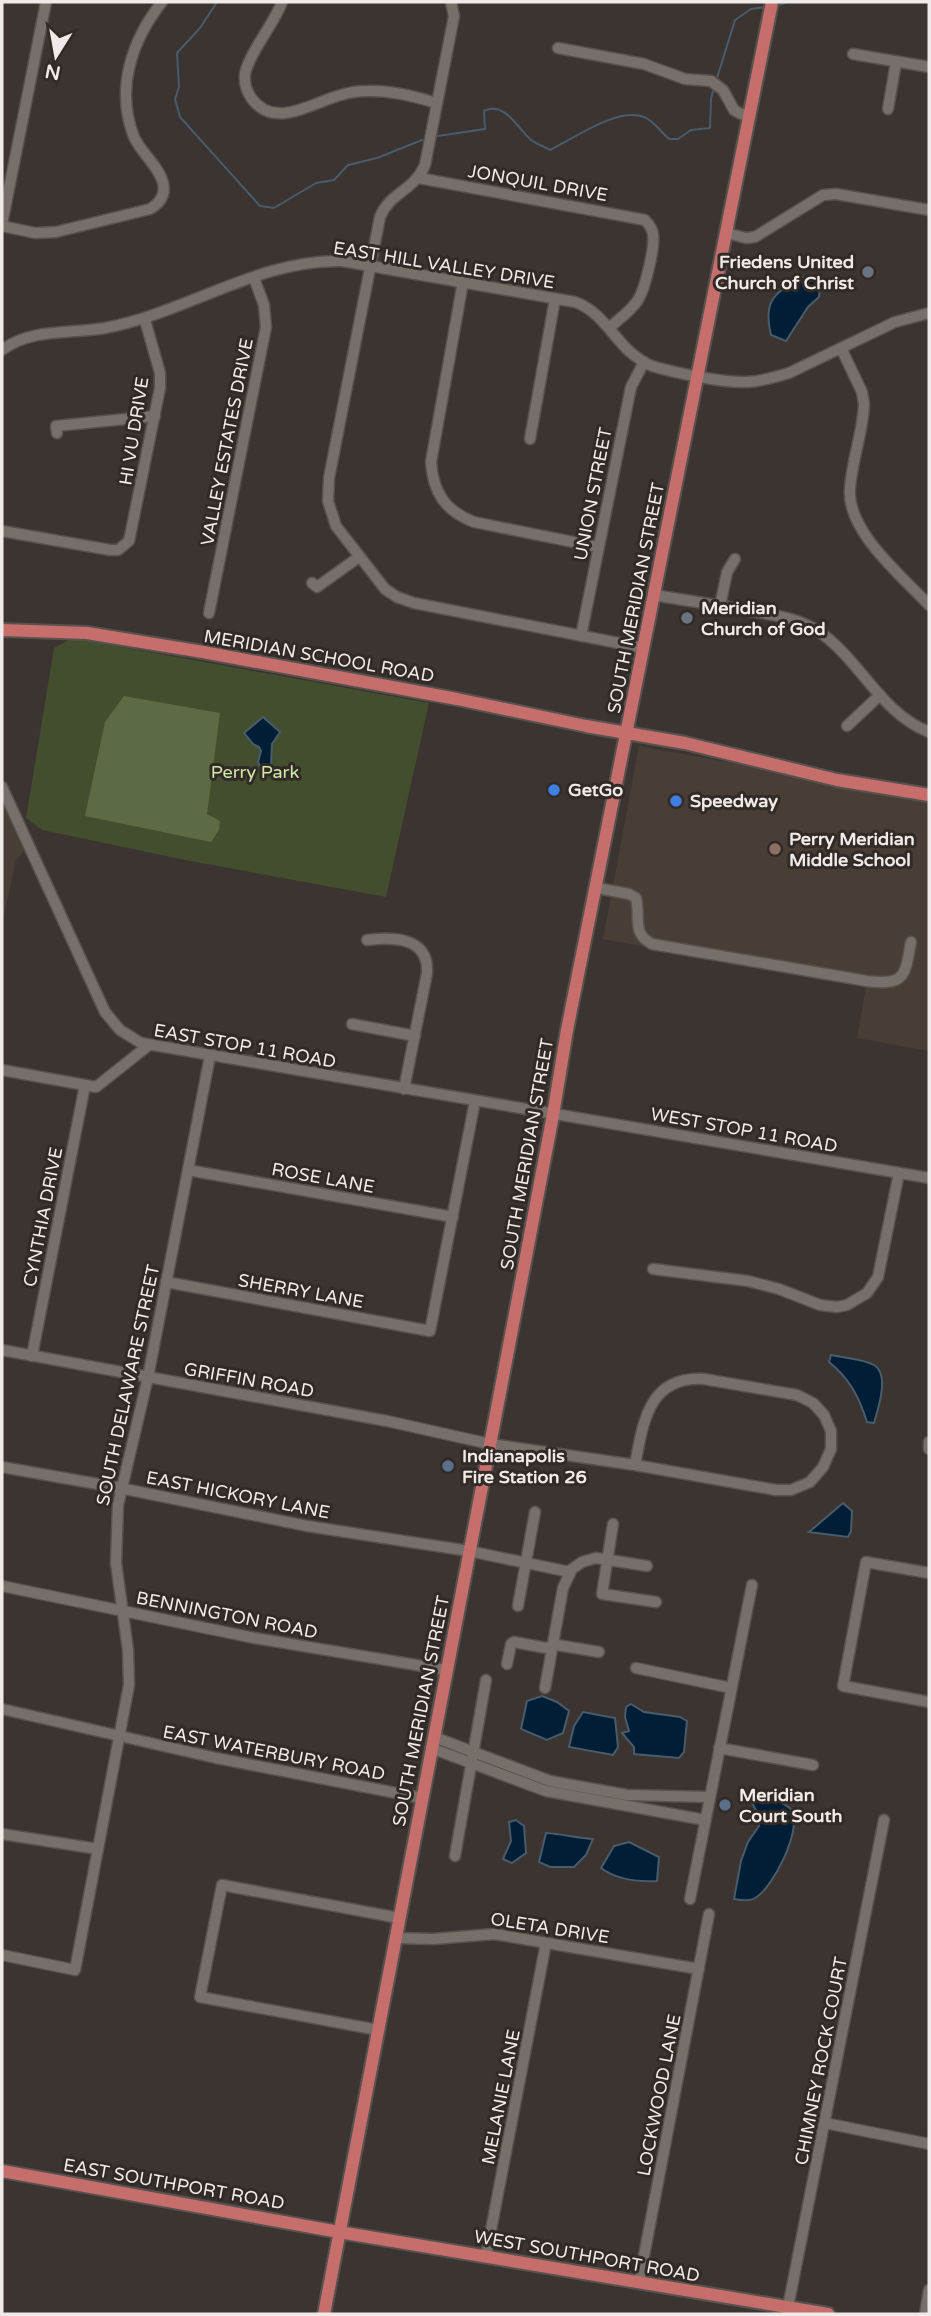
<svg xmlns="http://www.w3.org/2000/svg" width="931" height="2316" viewBox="0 0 931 2316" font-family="'Varela Round',sans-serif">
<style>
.built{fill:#493e36}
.green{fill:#434e2e}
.forest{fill:#5d6b45}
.water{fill:#001e35;stroke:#485c6b;stroke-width:2}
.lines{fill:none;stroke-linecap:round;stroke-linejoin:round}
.stream{stroke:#485c6b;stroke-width:2}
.minor-casing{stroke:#58524e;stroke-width:13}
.major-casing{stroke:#58524e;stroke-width:16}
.minor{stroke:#776f6a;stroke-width:10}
.major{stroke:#c56e6c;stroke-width:12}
.worship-dot{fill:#6b7280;stroke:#312a26;stroke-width:2.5}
.shop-dot{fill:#3f7fe0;stroke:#312a26;stroke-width:2.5}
.education-dot{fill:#8d6e63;stroke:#312a26;stroke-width:2.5}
.service-dot{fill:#5c6f8a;stroke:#312a26;stroke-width:2.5}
.labels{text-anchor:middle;stroke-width:6;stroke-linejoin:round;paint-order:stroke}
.street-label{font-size:18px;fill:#f0ebe9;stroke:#312a26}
.poi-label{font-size:18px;font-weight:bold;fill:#f0ebe9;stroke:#312a26;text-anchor:start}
.park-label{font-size:18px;fill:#d1e9a8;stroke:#312a26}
</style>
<rect width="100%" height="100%" fill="#3b3430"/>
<g class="built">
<polygon points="639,746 929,799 929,1051 857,1038 866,987 603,939"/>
<polygon points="2,801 24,851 16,860 2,925"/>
</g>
<polygon class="green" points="73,638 429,703 386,897 190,861 42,830 26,818 54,648"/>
<polygon class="forest" points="124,696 220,713 207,814 220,821 219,830 211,842 85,816 105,722"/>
<g class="water">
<path d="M800 277H811L820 285 819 297 808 307 786 341 771 335C763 301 773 295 800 277Z"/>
<polygon points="263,717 280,732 272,744 271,765 266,768 261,767 258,762 261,751 259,747 253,744 244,733"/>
<path d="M831 1355C844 1358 864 1359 874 1365 890 1375 878 1409 874 1423L867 1422C859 1397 850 1379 829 1362Z"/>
<polygon points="843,1503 852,1511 851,1531 848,1537 809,1532"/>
<polygon points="542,1696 557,1702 569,1711 563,1733 547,1740 521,1729 527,1701"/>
<polygon points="631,1704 644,1712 680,1717 687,1721 684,1752 679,1758 634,1754 634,1747 622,1733 629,1731 625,1717 626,1707"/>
<polygon points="583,1712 615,1718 618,1747 613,1755 569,1747 574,1726"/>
<path d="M753 1793C762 1795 788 1803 792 1811 802 1830 773 1888 755 1898 749 1902 740 1900 734 1899L741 1861 748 1842 759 1826 758 1814 750 1799Z"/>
<polygon points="516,1820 524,1826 526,1853 512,1863 503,1859 511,1841 509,1822"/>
<path d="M546 1833C562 1834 577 1838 593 1839L586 1855 574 1867H550L539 1862Z"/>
<path d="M629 1842 659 1857 657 1881C637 1882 617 1880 601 1868L614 1846Z"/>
</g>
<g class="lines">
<g class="stream">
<polyline points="217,2 200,28 177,53 179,87 175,99 180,117 260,206 274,208 316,183 334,180 348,165 377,158 422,140"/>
<polyline points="775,6 789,2"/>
<polyline points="717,78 735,20 751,9 766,7"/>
<path d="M438 136 485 129 484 111C504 101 517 127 530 139 535 144 544 146 550 150 575 138 617 107 644 117 653 120 662 133 669 139H678L691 130 710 128 711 99 714 87"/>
</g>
<g class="minor-casing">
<g id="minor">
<path d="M282 2C274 24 249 53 245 74 244 83 247 92 252 99 275 130 313 102 341 95 350 92 359 91 368 91 391 90 415 97 437 103"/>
<path d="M451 2 454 16 425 165C414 191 390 192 380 217L329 478 328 501 336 526 385 589 397 597 414 603 644 648"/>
<polyline points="558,48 644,64 685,79 711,81 723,90 734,110 741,114 749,114"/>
<polyline points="853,54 929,67"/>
<polyline points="888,109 896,62"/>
<path d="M419 178 645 220C649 224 652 228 653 234 655 248 645 289 638 300 631 311 619 319 609 328"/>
<polyline points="2,224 46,2"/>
<path d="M2 226 35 233 56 232 150 209C160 203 166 195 163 183 159 166 141 153 134 137 115 89 132 40 162 2"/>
<polyline points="726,233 746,238 755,237 823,195 836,194 929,210"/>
<path d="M463 282 431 462C433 492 445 511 474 522L598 547"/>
<path d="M841 348 862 392 864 404C863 432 852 460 850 488 846 531 902 576 929 605"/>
<path d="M2 350C31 328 71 334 105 328 186 313 259 259 342 261L575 302C600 311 611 334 630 352 636 357 644 363 652 366 675 373 724 383 747 382 762 381 776 377 789 373L895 322 929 313"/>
<polyline points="57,433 56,426 155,416"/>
<polyline points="530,439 555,299"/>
<polyline points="2,531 110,550 118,550 129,541 160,388 160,373 145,320"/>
<polyline points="312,583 317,587 359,557"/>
<path d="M654 595C683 600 711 604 740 609 766 614 795 616 818 631 860 659 880 713 929 732"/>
<polyline points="720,606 727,572 735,559"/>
<polyline points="209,613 266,327 264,305 254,278"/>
<polyline points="581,636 631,387 644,362"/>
<polyline points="847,726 880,695"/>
<polyline points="2,787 105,1012 120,1030 141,1043 929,1178"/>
<path d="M597 888 629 894 636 898C641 918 631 933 652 944L867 981C905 986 905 976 911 942"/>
<path d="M367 940C394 937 429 937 427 973L404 1089"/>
<polyline points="352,1024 415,1036"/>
<polyline points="2,1070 96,1087 149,1045"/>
<polyline points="188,1170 453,1217"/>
<polyline points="653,1269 748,1281 779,1289 820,1305 837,1307 847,1305 867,1293 878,1277 899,1173"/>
<polyline points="166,1282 430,1331 475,1101"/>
<path d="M2 1350 387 1421 490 1444 635 1465 776 1490H791L810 1482 823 1467 831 1449V1431L824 1415 813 1403 797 1395 704 1379C648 1376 643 1423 635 1465"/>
<polyline points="32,1356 85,1085"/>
<polyline points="929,1442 929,1449"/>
<polyline points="2,1467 120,1488 307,1526 469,1551 570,1572"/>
<polyline points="613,1524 602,1594 656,1602"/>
<polyline points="929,1573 866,1562 843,1686 929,1702"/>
<polyline points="2,1586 254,1638 446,1670"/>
<polyline points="518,1606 535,1512"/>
<polyline points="507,1664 511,1644 514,1642 546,1648 557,1645 599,1652"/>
<polyline points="636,1668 731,1688"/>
<polyline points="545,1688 563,1588 572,1569 582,1562 596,1558 647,1566"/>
<polyline points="2,1709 216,1758 422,1798"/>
<polyline points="434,1737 550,1781 627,1795 709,1797"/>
<polyline points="431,1748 546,1791 705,1820"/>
<polyline points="719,1748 813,1765"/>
<polyline points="2,1834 98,1849"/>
<polyline points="455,1856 486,1680"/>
<polyline points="690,1899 752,1585"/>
<polyline points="395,1938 433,1939 494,1934 699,1969"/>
<polyline points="2,1955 75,1970 129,1685 128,1650 116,1563 118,1505 148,1377 210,1056"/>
<polyline points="378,2030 200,1997 222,1885 399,1918"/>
<polyline points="825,2123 929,2144"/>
<polyline points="486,2256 546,1943"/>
<polyline points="639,2282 709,1914"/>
<polyline points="788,2307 884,1820"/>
<polyline points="925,2314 929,2290"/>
</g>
</g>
<g class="major-casing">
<g id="major">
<polyline points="2,630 87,633 203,652 457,699 586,726 685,743 837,780 929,795"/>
<polyline points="2,2171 339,2232 828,2314"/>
<polyline points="324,2314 553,1115 567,1030 772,2"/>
</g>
</g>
<use href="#minor" class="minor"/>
<use href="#major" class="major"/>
</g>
<g class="worship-dot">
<circle cx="868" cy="272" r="7"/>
<circle cx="687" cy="618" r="7"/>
</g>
<g class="shop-dot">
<circle cx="554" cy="790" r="7"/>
<circle cx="676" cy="801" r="7"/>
</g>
<circle class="education-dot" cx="775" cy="849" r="7"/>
<g class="service-dot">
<circle cx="448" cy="1466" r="7"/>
<circle cx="725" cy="1805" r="7"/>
</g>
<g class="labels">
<g class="street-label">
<text transform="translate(538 183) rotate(10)" y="6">JONQUIL DRIVE</text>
<text transform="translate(444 265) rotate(9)" y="6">EAST HILL VALLEY DRIVE</text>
<text transform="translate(134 431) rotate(-81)" y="6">HI VU DRIVE</text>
<text transform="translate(227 442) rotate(-79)" y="6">VALLEY ESTATES DRIVE</text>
<text transform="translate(593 494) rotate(-79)" y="6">UNION STREET</text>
<text transform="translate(636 598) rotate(-79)" y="6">SOUTH MERIDIAN STREET</text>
<text transform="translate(319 656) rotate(10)" y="6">MERIDIAN SCHOOL ROAD</text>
<text transform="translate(245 1046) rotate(10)" y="6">EAST STOP 11 ROAD</text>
<text transform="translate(744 1130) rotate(10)" y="6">WEST STOP 11 ROAD</text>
<text transform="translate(527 1154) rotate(-80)" y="6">SOUTH MERIDIAN STREET</text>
<text transform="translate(323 1178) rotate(10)" y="6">ROSE LANE</text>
<text transform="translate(43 1217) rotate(-79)" y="6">CYNTHIA DRIVE</text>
<text transform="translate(301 1291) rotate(10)" y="6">SHERRY LANE</text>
<text transform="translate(249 1380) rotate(10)" y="6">GRIFFIN ROAD</text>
<text transform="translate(128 1385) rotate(-78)" y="6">SOUTH DELAWARE STREET</text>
<text transform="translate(238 1495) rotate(11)" y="6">EAST HICKORY LANE</text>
<text transform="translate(227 1615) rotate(11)" y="6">BENNINGTON ROAD</text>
<text transform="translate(421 1711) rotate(-79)" y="6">SOUTH MERIDIAN STREET</text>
<text transform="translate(274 1753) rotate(11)" y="6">EAST WATERBURY ROAD</text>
<text transform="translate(550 1928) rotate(9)" y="6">OLETA DRIVE</text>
<text transform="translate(821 2061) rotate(-79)" y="6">CHIMNEY ROCK COURT</text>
<text transform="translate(659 2095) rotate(-79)" y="6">LOCKWOOD LANE</text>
<text transform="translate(501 2097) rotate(-79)" y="6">MELANIE LANE</text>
<text transform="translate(174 2184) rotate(10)" y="6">EAST SOUTHPORT ROAD</text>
<text transform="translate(587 2256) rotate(10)" y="6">WEST SOUTHPORT ROAD</text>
</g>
<g class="poi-label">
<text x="854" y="268" text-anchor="end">Friedens United<tspan x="854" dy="21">Church of Christ</tspan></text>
<text x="701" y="614">Meridian<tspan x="701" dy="21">Church of God</tspan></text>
<text x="568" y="796">GetGo</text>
<text x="690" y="807">Speedway</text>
<text x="789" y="845">Perry Meridian<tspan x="789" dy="21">Middle School</tspan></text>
<text x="462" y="1462">Indianapolis<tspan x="462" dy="21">Fire Station 26</tspan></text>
<text x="739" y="1801">Meridian<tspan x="739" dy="21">Court South</tspan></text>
</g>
<g class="park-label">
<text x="255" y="778">Perry Park</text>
</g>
</g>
<rect width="931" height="2316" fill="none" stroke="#f0ebe9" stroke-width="7"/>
<g transform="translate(56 56) rotate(191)" stroke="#312a26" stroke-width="5" paint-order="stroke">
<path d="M0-5L12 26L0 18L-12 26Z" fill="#f0ebe9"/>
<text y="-10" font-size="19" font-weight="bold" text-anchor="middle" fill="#f0ebe9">N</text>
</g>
</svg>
